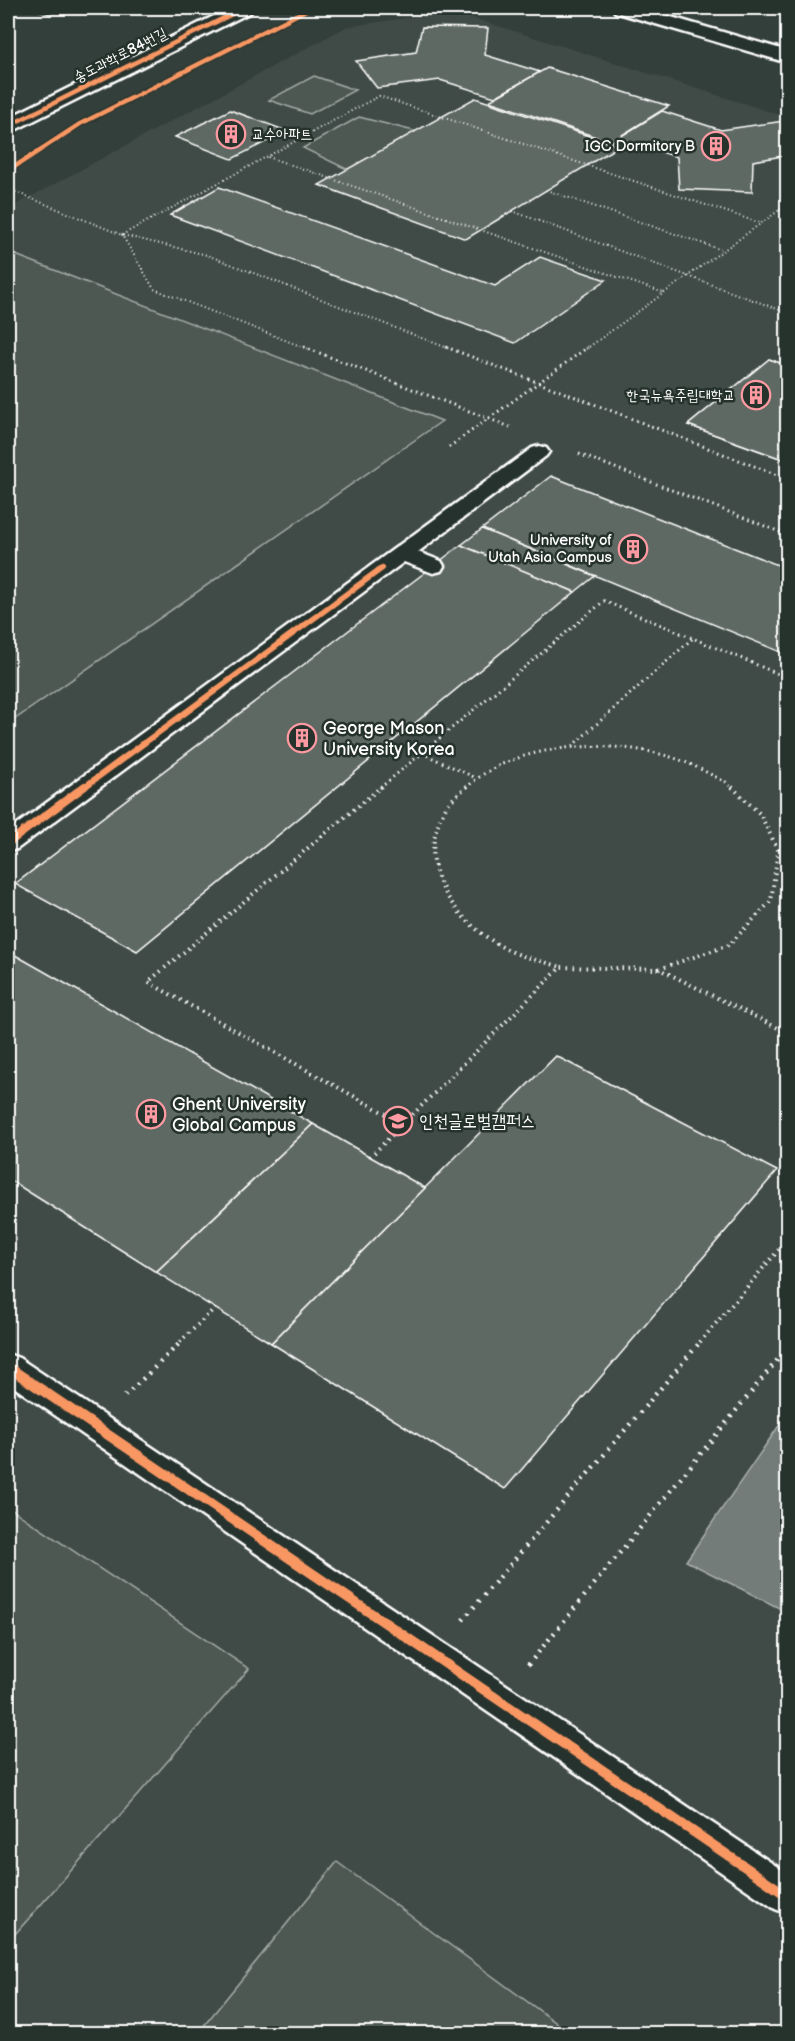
<svg xmlns="http://www.w3.org/2000/svg" width="795" height="2041" viewBox="0 0 795 2041" font-family="'Balsamiq Sans','Poor Story',sans-serif">
<style>
.built{fill:#404c47}
.green{fill:#4d5853;stroke:#a6aca9;stroke-width:1.5}
.water{fill:#737b78;stroke:#abb0ae;stroke-width:1.5}
.building{fill:#5f6964;stroke:#fff;stroke-width:1.5}
.lines{fill:none;stroke-linecap:round;stroke-linejoin:round}
.service-casing{stroke:#fff;stroke-width:5}
.minor-casing{stroke:#fff;stroke-width:5}
.tertiary-casing{stroke:#fff;stroke-width:5}
.path-far3{stroke:#fff;stroke-width:2;stroke-dasharray:1 3;stroke-linecap:butt}
.path-far2{stroke:#fff;stroke-width:3;stroke-dasharray:1.5 4;stroke-linecap:butt}
.path-far1{stroke:#fff;stroke-width:4;stroke-dasharray:1.5 4.5;stroke-linecap:butt}
.path{stroke:#fff;stroke-width:4.5;stroke-dasharray:2 6;stroke-linecap:butt}
.service{fill:#26332d;fill-rule:evenodd}
.minor{fill:#26332d;fill-rule:evenodd}
.tertiary{fill:#26332d;fill-rule:evenodd}
.cycleway-far3-casing{stroke:#26332d;stroke-width:7}
.cycleway-far2-casing{stroke:#26332d;stroke-width:9}
.cycleway-far1-casing{stroke:#26332d;stroke-width:11}
.cycleway-casing{stroke:#26332d;stroke-width:14}
.cycleway-far3{stroke:#f99763;stroke-width:4.5}
.cycleway-far2{stroke:#f99763;stroke-width:6}
.cycleway-far1{stroke:#f99763;stroke-width:8}
.cycleway{stroke:#f99763;stroke-width:10}
.labels{text-anchor:middle;stroke-width:5;stroke-linejoin:round;paint-order:stroke}
.far-street-label{font-size:15px;fill:#fff;stroke:#26332d}
.far-poi-label{font-size:15px;fill:#fff;stroke:#26332d;text-anchor:end}
.poi-label{font-size:18px;fill:#fff;stroke:#26332d;text-anchor:start}
</style>
<rect width="100%" height="100%" fill="#333f3a"/>
<filter id="ink" filterUnits="userSpaceOnUse"><feTurbulence type="fractalNoise" baseFrequency=".0167" numOctaves="2"/><feDisplacementMap in="SourceGraphic" scale="12" xChannelSelector="R" yChannelSelector="G"/><feConvolveMatrix kernelMatrix="1 2 1 2 8 2 1 2 1" color-interpolation-filters="sRGB"/></filter>
<g filter="url(#ink)">
<polygon class="built" points="450,11 787,117 787,2033 8,2034 8,209 346,27"/>
<g class="green">
<polygon points="314,76 355,90 310,114 269,100"/>
<polygon points="359,117 445,139 363,177 303,148"/>
<polygon points="8,252 442,421 8,724"/>
<polygon points="8,1507 249,1669 8,1942"/>
<polygon points="337,1862 570,2033 198,2033"/>
</g>
<polygon class="water" points="787,1414 788,1612 787,1612 686,1561"/>
<g class="building">
<polygon points="32,8 64,8 50,14"/>
<polygon points="422,27 488,28 485,55 540,72 495,97 440,80 377,88 356,61 416,52"/>
<polygon points="547,68 669,106 611,142 489,101"/>
<polygon points="475,98 619,146 466,239 319,185"/>
<polygon points="230,110 287,131 232,159 175,137"/>
<polygon points="662,111 721,130 784,121 788,124 788,155 753,161 752,192 679,189 677,157 618,138"/>
<polygon points="219,187 495,286 540,257 606,280 515,343 170,215"/>
<polygon points="769,359 788,366 788,461 688,425"/>
<polygon points="769,359 788,366 788,461 688,425"/>
<polygon points="551,476 788,569 788,655 482,529"/>
<polygon points="482,529 595,576 575,592 461,545"/>
<polygon points="461,545 575,592 137,951 15,884"/>
<polygon points="8,951 313,1124 156,1272 8,1179"/>
<polygon points="556,1056 777,1171 505,1489 271,1343"/>
<polygon points="313,1124 425,1188 271,1343 156,1272"/>
</g>
<g class="lines">
<g class="service-casing">
<g id="service">
<polygon points="539,446 546,448 549,452 546,456 418,552 441,561 444,566 441,571 433,573 404,562 17,849 8,851 8,831 532,448"/>
<polygon points="8,1354 19,1358 788,1874 788,1914 775,1909 8,1383"/>
</g>
</g>
<g class="minor-casing">
<polygon id="minor" points="613,8 640,8 788,51 788,63 615,12"/>
</g>
<g class="tertiary-casing">
<polygon id="tertiary" points="230,8 253,8 251,12 15,130 8,132 8,118"/>
</g>
<g class="path-far3">
<polyline points="268,157 664,293"/>
<polyline points="8,189 122,235 207,255 450,349"/>
<polyline points="546,190 722,250"/>
<polyline points="779,210 788,213"/>
<polyline points="512,211 788,313"/>
<polyline points="308,349 154,289 122,235 379,96 760,223"/>
<polyline points="586,349 788,204"/>
</g>
<g class="path-far2">
<polyline points="304,347 510,427"/>
<polyline points="446,347 788,479"/>
<polyline points="449,447 588,347"/>
<polyline points="579,454 788,535"/>
<polyline points="572,746 693,638"/>
<polyline points="422,753 476,778"/>
<polyline points="380,788 604,601 788,678"/>
<path d="M466 788C515 740 619 738 680 760 696 766 711 775 726 782L732 788"/>
</g>
<g class="path-far1">
<polyline points="382,786 148,982 404,1124"/>
<path d="M467 786C460 793 449 801 445 809 412 866 454 920 504 948 521 957 543 961 561 967"/>
<polyline points="778,850 788,850"/>
<polyline points="659,969 729,945 771,901 778,850 760,814 731,786"/>
<polyline points="370,1157 561,967 659,969 788,1033"/>
<polyline points="180,1342 215,1308"/>
<polyline points="700,1342 788,1239"/>
</g>
<g class="path">
<polyline points="125,1396 182,1341"/>
<polyline points="463,1620 701,1341"/>
<polyline points="528,1665 788,1347"/>
</g>
<use href="#service" class="service"/>
<use href="#minor" class="minor"/>
<use href="#tertiary" class="tertiary"/>
<g class="cycleway-far3-casing">
<g id="cycleway-far3">
<polyline points="8,126 244,8"/>
<polyline points="8,171 80,124 310,8"/>
</g>
</g>
<g class="cycleway-far2-casing">
<polyline id="cycleway-far2" points="83,788 382,568"/>
</g>
<g class="cycleway-far1-casing">
<polyline id="cycleway-far1" points="8,843 85,786"/>
</g>
<g class="cycleway-casing">
<polyline id="cycleway" points="8,1367 788,1896"/>
</g>
<use href="#cycleway-far3" class="cycleway-far3"/>
<use href="#cycleway-far2" class="cycleway-far2"/>
<use href="#cycleway-far1" class="cycleway-far1"/>
<use href="#cycleway" class="cycleway"/>
</g>
</g>
<defs>
<g id="building-ring" transform="scale(1.5)"><circle r="9.5" fill="#26332d" stroke="#ff9aa2" stroke-width="1.5"/><path d="M-4-6H4V6H1V3H-1V6H-4ZM-2.5-4.3h1.7v1.8h-1.7ZM.8-4.3h1.7v1.8H.8ZM-2.5-1h1.7V.8h-1.7ZM.8-1h1.7V.8H.8Z" fill="#ff9aa2"/></g>
<g id="university-ring" transform="scale(1.5)"><circle r="9.5" fill="#26332d" stroke="#ff9aa2" stroke-width="1.5"/><path d="M0-5L7-2L0 1L-7-2ZM-4 1L0 2.5L4 1V4Q0 6-4 4Z" fill="#ff9aa2"/></g>
</defs>
<g fill-rule="evenodd">
<use href="#building-ring" x="231" y="134"/>
<use href="#building-ring" x="716" y="146"/>
<use href="#building-ring" x="756" y="395"/>
<use href="#building-ring" x="633" y="549"/>
<use href="#building-ring" x="302" y="738"/>
<use href="#building-ring" x="151" y="1114"/>
<use href="#university-ring" x="398" y="1121"/>
</g>
<g class="labels">
<g class="far-street-label">
<text transform="translate(120 55) rotate(-27)" y="5">송도과학로84번길</text>
</g>
<g class="far-poi-label">
<text x="252" y="139" text-anchor="start">교수아파트</text>
<text x="695" y="151">IGC Dormitory B</text>
<text x="735" y="400">한국뉴욕주립대학교</text>
<text x="612" y="545">University of<tspan x="612" dy="17">Utah Asia Campus</tspan></text>
</g>
<g class="poi-label">
<text x="323" y="734">George Mason<tspan x="323" dy="21">University Korea</tspan></text>
<text x="172" y="1110">Ghent University<tspan x="172" dy="21">Global Campus</tspan></text>
<text x="419" y="1127">인천글로벌캠퍼스</text>
</g>
</g>
<rect width="795" height="2041" fill="none" stroke="#26332d" stroke-width="30"/>
<rect x="15" y="15" width="765" height="2011" fill="none" stroke="#fff" stroke-width="2" filter="url(#ink)"/>
</svg>
